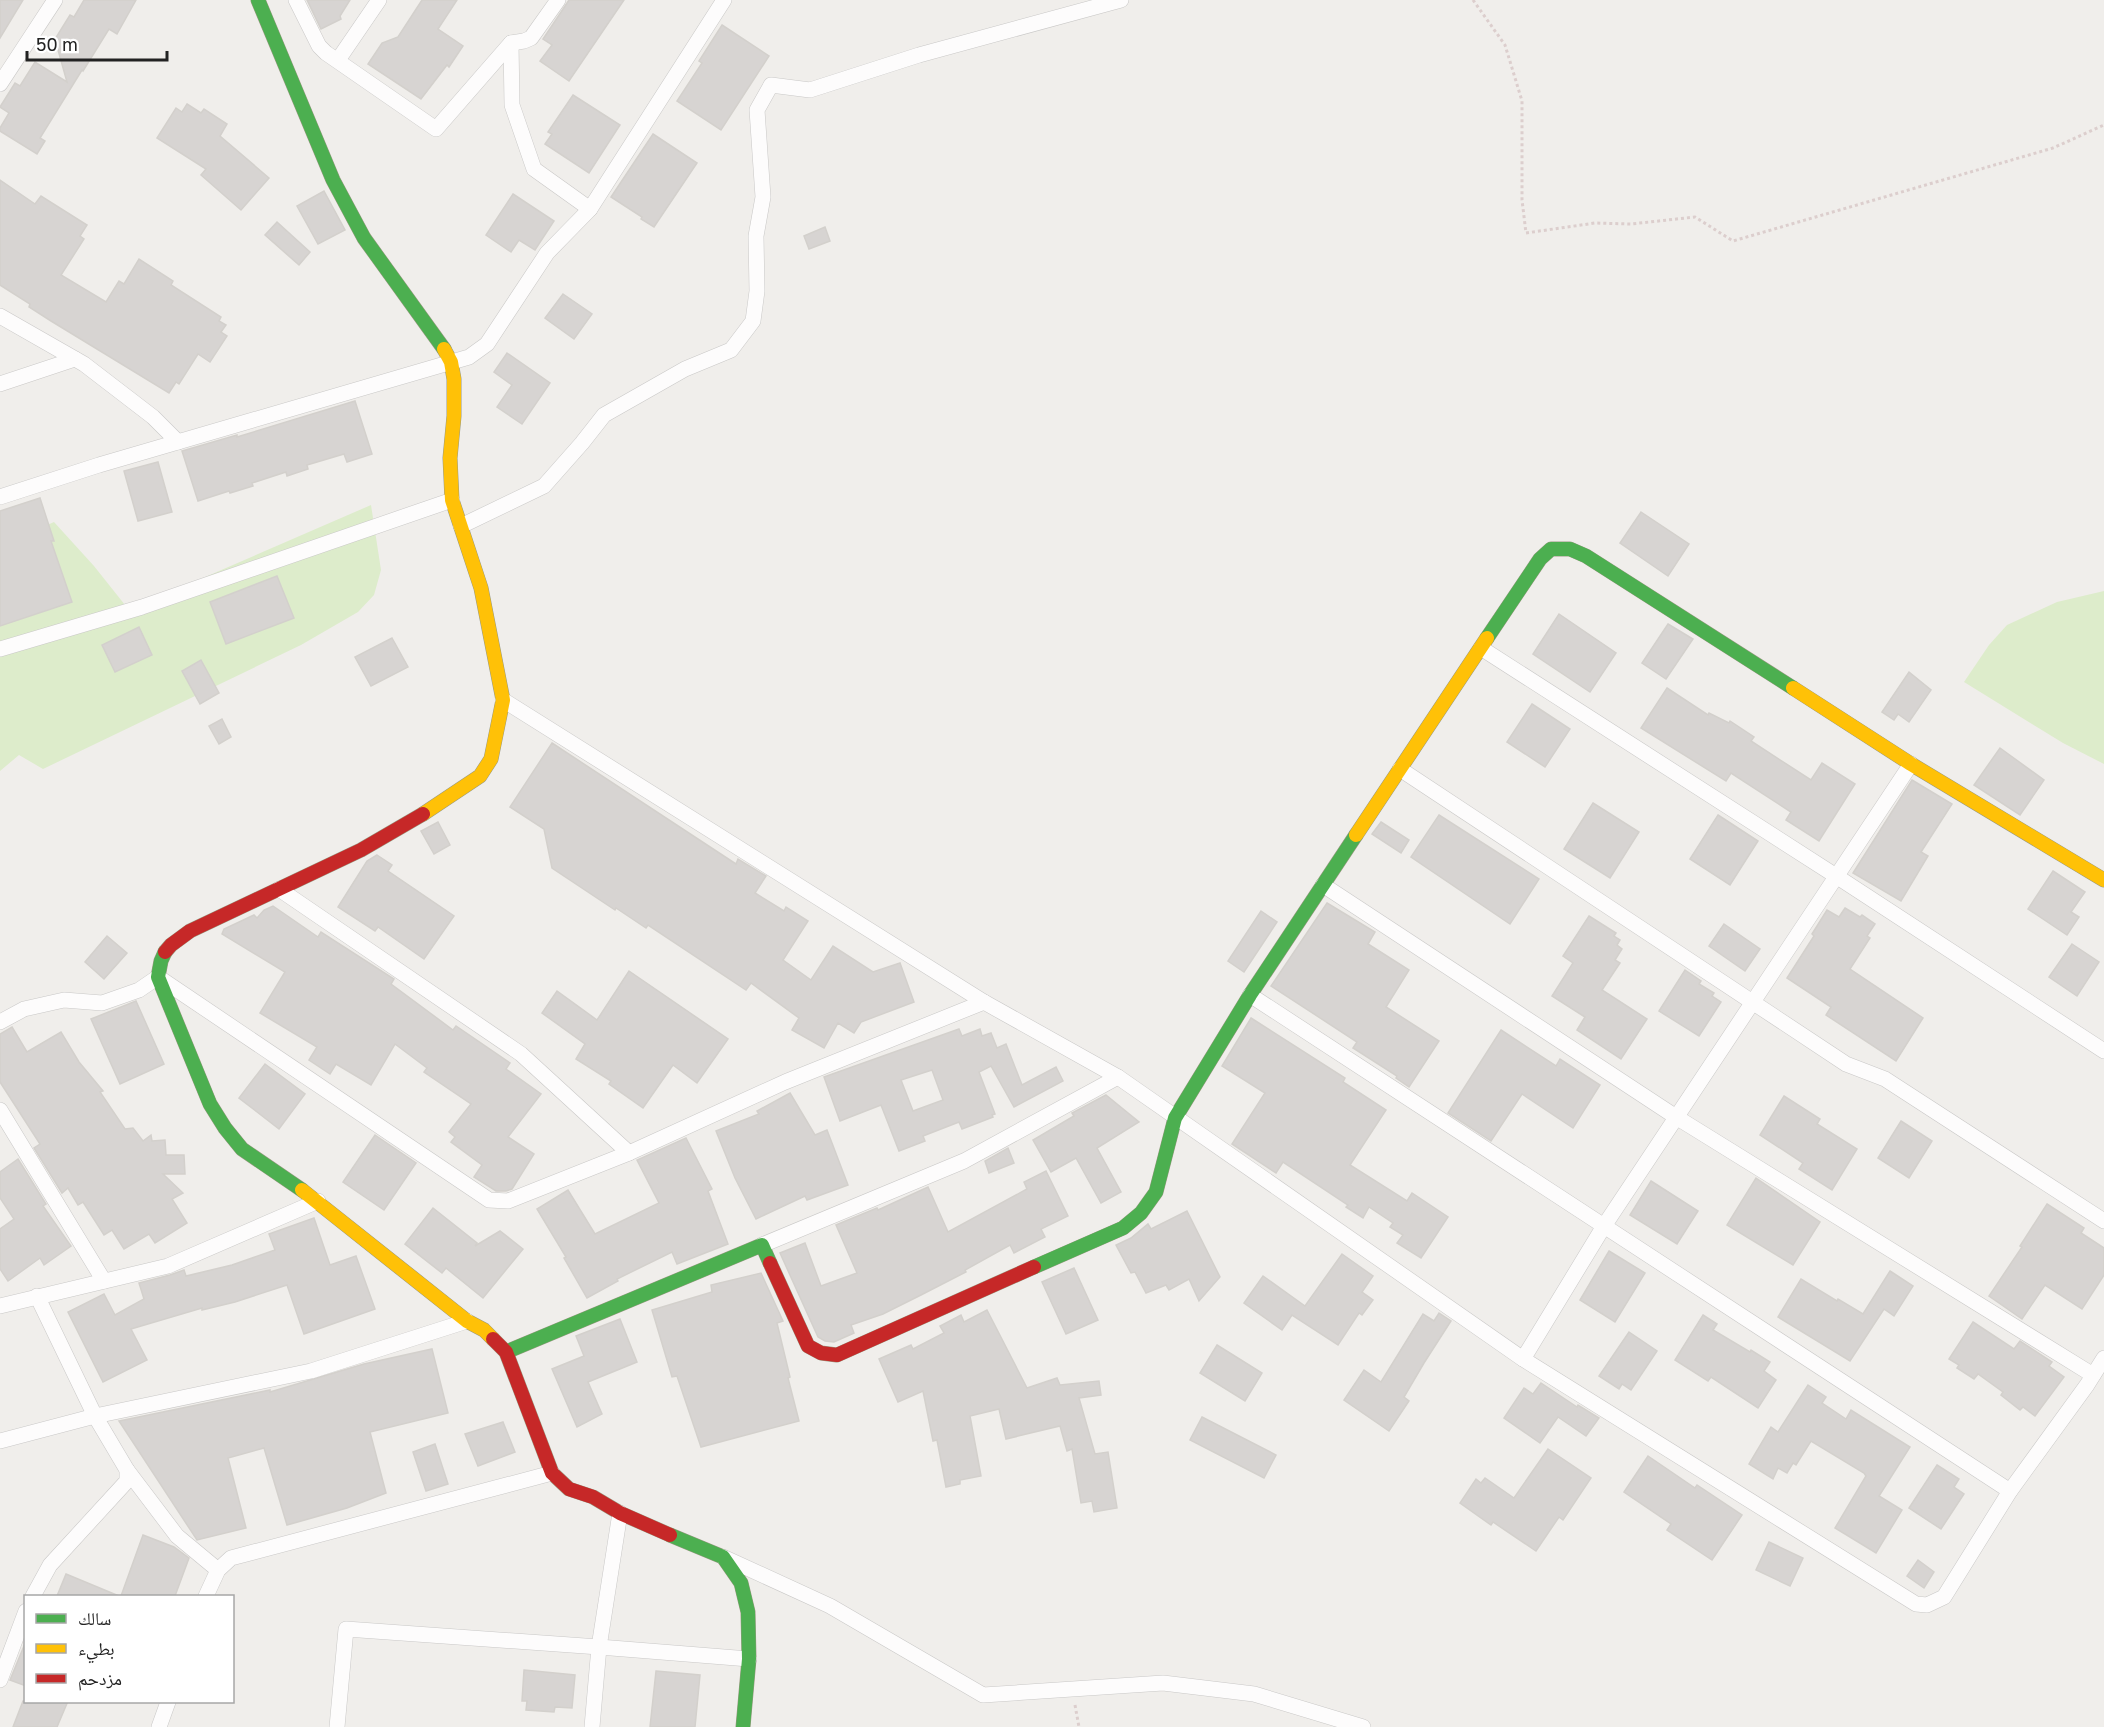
<svg xmlns="http://www.w3.org/2000/svg" width="2104" height="1727" viewBox="0 0 2104 1727" font-family="'Golos Text','Noto Naskh Arabic',sans-serif">
<style>
.grass{fill:#ddeccb}
.building{fill:#d7d4d2;stroke:#d3d0cc;stroke-width:1.5;fill-rule:evenodd}
.lines{fill:none;stroke-linecap:round;stroke-linejoin:round}
.street-casing{stroke:#c9c8c7;stroke-width:16}
.fast-casing{stroke:#999a82;stroke-width:15}
.slow-casing{stroke:#999a82;stroke-width:15}
.jam-casing{stroke:#999a82;stroke-width:15}
.path{stroke:#dccecd;stroke-width:3;stroke-dasharray:3 3;stroke-linecap:butt}
.street{stroke:#fdfcfc;stroke-width:15}
.fast{stroke:#4caf50;stroke-width:14}
.slow{stroke:#ffc107;stroke-width:14}
.jam{stroke:#c62828;stroke-width:14}
</style>
<rect width="100%" height="100%" fill="#f0eeeb"/>
<g class="grass">
<polygon points="371,505 381,570 374,595 358,612 301,645 43,769 19,755 0,771 0,546 54,522 94,566 129,610"/>
<polygon points="2104,591 2104,764 2063,743 1964,682 1989,645 2007,625 2057,602"/>
</g>
<g class="building">
<polygon points="0,0 23,0 0,38"/>
<polygon points="84,0 136,0 117,34 109,29 83,71 82,70 40,138 45,141 37,154 0,131 0,128 9,113 0,107 15,83 20,86 35,62 67,82 55,39 70,15 74,17"/>
<polygon points="307,0 350,0 340,16 341,19 321,29"/>
<polygon points="422,0 457,0 438,29 463,46 449,67 447,65 421,99 368,64 382,43 398,37"/>
<polygon points="569,0 624,0 569,81 540,61 552,45 543,39"/>
<polygon points="722,25 769,56 721,130 677,101 702,63 699,61"/>
<polygon points="573,95 620,125 589,173 545,144 552,134 548,132"/>
<polygon points="187,104 201,113 204,109 227,124 220,136 269,178 241,210 201,175 206,169 157,138 176,108 182,112"/>
<polygon points="653,134 697,163 654,227 641,219 642,217 611,197"/>
<polygon points="0,180 35,204 41,196 87,225 80,236 84,239 61,275 106,302 119,281 124,284 139,259 173,281 171,285 221,317 219,321 226,325 221,332 227,336 210,362 198,354 179,384 176,382 169,393 51,321 29,307 30,304 0,285"/>
<polygon points="324,191 345,230 318,244 297,206"/>
<polygon points="513,194 554,221 535,250 519,240 511,252 486,235"/>
<polygon points="277,222 310,252 299,265 265,235"/>
<polygon points="825,227 830,241 809,249 804,236"/>
<polygon points="563,294 592,314 574,339 545,318"/>
<polygon points="507,353 550,383 522,424 497,407 512,385 494,372"/>
<polygon points="355,401 372,454 347,462 344,454 307,465 308,469 287,476 286,472 252,483 253,486 230,493 229,491 198,501 182,451 237,435 237,437"/>
<polygon points="158,462 172,512 138,521 124,471"/>
<polygon points="40,498 54,541 51,541 72,602 0,626 0,511"/>
<polygon points="1641,512 1689,544 1668,576 1620,543"/>
<polygon points="277,576 294,618 226,644 210,602"/>
<polygon points="1559,614 1616,653 1590,692 1533,654"/>
<polygon points="1668,624 1693,639 1666,679 1642,663"/>
<polygon points="139,627 152,655 115,672 102,645"/>
<polygon points="392,638 408,667 371,686 355,657"/>
<polygon points="201,660 219,693 200,704 182,671"/>
<polygon points="1909,672 1931,690 1909,722 1898,714 1894,720 1882,712"/>
<polygon points="1667,688 1708,715 1709,713 1729,723 1730,721 1754,737 1751,741 1811,780 1822,763 1855,784 1819,841 1786,820 1791,812 1731,773 1726,781 1641,728"/>
<polygon points="1532,704 1570,729 1545,767 1507,742"/>
<polygon points="222,719 231,737 219,744 209,726"/>
<polygon points="552,743 736,864 738,859 766,876 755,893 784,911 786,907 808,921 783,960 811,980 833,946 873,972 900,963 914,1002 861,1022 854,1033 838,1023 824,1048 792,1030 799,1018 751,983 746,990 648,925 646,928 616,908 615,910 552,868 544,829 510,807"/>
<polygon points="2000,748 2044,780 2020,815 1974,785"/>
<polygon points="1912,780 1952,804 1921,852 1928,856 1901,901 1853,873"/>
<polygon points="1593,803 1639,832 1610,878 1564,849"/>
<polygon points="1439,815 1539,879 1510,924 1411,857"/>
<polygon points="1718,815 1758,841 1730,885 1690,859"/>
<polygon points="438,822 450,845 434,854 421,831"/>
<polygon points="1381,822 1409,840 1401,853 1372,834"/>
<polygon points="377,855 392,865 388,871 454,916 424,959 378,927 375,931 338,907 367,861"/>
<polygon points="2053,871 2085,892 2071,912 2079,917 2067,935 2028,909"/>
<polygon points="1327,903 1375,932 1368,944 1409,970 1386,1007 1439,1041 1409,1087 1396,1078 1397,1076 1353,1048 1357,1042 1271,986"/>
<polygon points="273,906 318,937 321,932 394,979 391,984 453,1030 456,1026 510,1063 506,1069 541,1094 508,1137 534,1154 512,1189 506,1191 496,1191 474,1177 482,1165 451,1142 455,1137 449,1132 471,1104 424,1072 427,1068 395,1044 371,1085 336,1064 330,1074 309,1060 317,1047 260,1013 285,972 222,934 224,929 254,915 257,918 264,910"/>
<polygon points="1845,908 1860,917 1862,915 1875,924 1867,936 1870,938 1850,969 1923,1018 1896,1061 1826,1015 1831,1007 1787,978 1814,936 1812,934 1827,910 1839,917"/>
<polygon points="1261,911 1277,922 1244,972 1228,961"/>
<polygon points="1589,916 1616,933 1614,936 1620,940 1617,945 1622,949 1615,960 1620,963 1602,990 1647,1019 1621,1059 1577,1030 1585,1017 1552,996 1573,963 1563,956"/>
<polygon points="1724,924 1760,949 1745,971 1709,946"/>
<polygon points="107,936 127,953 104,979 85,962"/>
<polygon points="2072,944 2099,962 2077,996 2049,977"/>
<polygon points="1685,970 1701,981 1699,984 1714,993 1712,996 1721,1002 1699,1036 1659,1011"/>
<polygon points="629,971 728,1039 697,1083 673,1065 643,1108 609,1084 611,1081 576,1059 585,1044 542,1013 557,991 597,1020"/>
<polygon points="136,1001 164,1064 120,1084 91,1019"/>
<polygon points="1251,1018 1345,1078 1343,1082 1386,1110 1350,1165 1407,1201 1412,1193 1448,1217 1421,1258 1397,1243 1403,1235 1390,1227 1393,1223 1369,1207 1363,1218 1346,1207 1348,1205 1283,1162 1276,1173 1232,1144 1265,1093 1222,1066"/>
<polygon points="12,1027 27,1052 61,1032 79,1062 103,1091 100,1092 125,1129 133,1128 143,1141 151,1135 152,1141 165,1140 166,1155 184,1155 185,1174 163,1174 183,1193 172,1199 187,1223 155,1243 149,1234 124,1249 112,1230 104,1235 83,1202 78,1205 68,1188 62,1193 34,1148 40,1144 0,1082 0,1034"/>
<path d="M959 1029 962 1036 980 1029 982 1036 991 1033 997 1048 1006 1044 1022 1085 1056 1067 1063 1081 1014 1107 991 1066 979 1072 995 1114 992 1115 993 1117 962 1129 959 1122 923 1136 925 1141 899 1151 881 1105 840 1121 824 1077ZM932 1070 943 1100 913 1111 901 1080Z"/>
<polygon points="1501,1030 1556,1066 1560,1059 1600,1085 1573,1128 1522,1094 1491,1141 1448,1113"/>
<polygon points="265,1064 305,1094 279,1129 239,1098"/>
<polygon points="790,1093 815,1135 827,1130 848,1185 807,1200 805,1196 756,1219 735,1178 716,1131 759,1114 757,1111"/>
<polygon points="1106,1095 1139,1122 1097,1148 1121,1192 1101,1203 1076,1158 1051,1172 1033,1140 1074,1116 1072,1113"/>
<polygon points="1784,1096 1820,1119 1817,1124 1857,1149 1832,1190 1799,1169 1803,1163 1760,1135"/>
<polygon points="1901,1121 1932,1141 1909,1178 1878,1158"/>
<polygon points="375,1135 416,1163 384,1210 343,1182"/>
<polygon points="686,1138 712,1189 708,1191 728,1244 677,1264 672,1252 617,1279 618,1281 587,1298 564,1258 566,1257 537,1209 568,1190 595,1234 659,1203 637,1160"/>
<polygon points="1008,1148 1014,1163 989,1173 985,1161"/>
<polygon points="18,1159 46,1204 43,1206 71,1246 44,1265 40,1258 8,1281 0,1269 0,1229 14,1219 0,1198 0,1172"/>
<polygon points="1046,1171 1068,1216 1041,1229 1045,1237 1014,1253 1010,1245 965,1270 966,1272 921,1295 883,1314 851,1325 854,1333 834,1342 825,1341 818,1337 780,1253 805,1243 821,1286 857,1273 836,1225 877,1208 878,1210 928,1187 948,1232 1027,1189 1024,1182"/>
<polygon points="1756,1178 1820,1222 1793,1265 1727,1225"/>
<polygon points="1651,1181 1698,1211 1677,1244 1630,1215"/>
<polygon points="2047,1204 2084,1228 2081,1233 2104,1248 2104,1275 2082,1309 2045,1285 2022,1319 1989,1296 2022,1247 2020,1246"/>
<polygon points="433,1208 477,1243 475,1246 500,1231 523,1249 483,1298 446,1268 442,1273 405,1244"/>
<polygon points="1187,1211 1220,1277 1199,1301 1189,1279 1169,1290 1166,1285 1146,1293 1135,1272 1131,1273 1116,1245 1131,1238 1148,1224 1151,1229"/>
<polygon points="314,1218 330,1265 356,1256 375,1309 304,1334 287,1285 235,1302 202,1310 202,1308 131,1329 147,1360 103,1382 68,1312 104,1294 115,1315 144,1299 139,1283 170,1275 184,1270 186,1276 232,1265 275,1250 269,1234"/>
<polygon points="1609,1251 1645,1273 1615,1322 1580,1300"/>
<polygon points="1342,1254 1373,1276 1362,1292 1373,1300 1362,1315 1359,1313 1338,1345 1292,1315 1282,1330 1244,1303 1263,1276 1305,1306"/>
<polygon points="1074,1268 1098,1320 1066,1334 1042,1282"/>
<polygon points="1890,1271 1913,1286 1894,1316 1884,1309 1850,1361 1778,1317 1801,1279 1837,1301 1838,1299 1863,1314"/>
<polygon points="761,1273 783,1321 777,1323 790,1377 788,1378 799,1421 701,1447 677,1376 672,1377 652,1310 712,1292 711,1285"/>
<polygon points="987,1310 1027,1388 1057,1378 1060,1385 1099,1381 1101,1395 1079,1398 1095,1454 1108,1452 1117,1508 1094,1512 1092,1501 1081,1503 1072,1449 1067,1451 1060,1426 1006,1439 999,1409 970,1416 981,1476 960,1480 960,1484 946,1487 937,1440 933,1441 923,1391 898,1402 879,1359 911,1345 913,1349 944,1333 940,1326 961,1315 964,1322"/>
<polygon points="1439,1313 1451,1321 1424,1363 1404,1397 1409,1401 1389,1431 1344,1400 1364,1370 1381,1382 1423,1314 1434,1321"/>
<polygon points="1703,1315 1717,1324 1713,1330 1750,1352 1751,1350 1770,1362 1764,1371 1776,1380 1758,1408 1711,1377 1708,1381 1675,1360"/>
<polygon points="620,1319 637,1362 588,1382 602,1414 577,1427 552,1369 584,1356 576,1336"/>
<polygon points="1973,1322 2014,1349 2020,1341 2052,1362 2049,1366 2064,1377 2035,1416 2023,1407 2020,1410 2001,1395 2003,1392 1978,1374 1974,1379 1957,1368 1959,1365 1949,1359"/>
<polygon points="1629,1332 1657,1351 1631,1390 1622,1384 1619,1389 1599,1376"/>
<polygon points="1217,1345 1262,1373 1245,1401 1200,1373"/>
<polygon points="432,1349 448,1413 370,1432 386,1493 347,1508 287,1525 264,1448 228,1458 246,1528 197,1540 119,1421 270,1390 270,1392 364,1364"/>
<polygon points="1541,1383 1577,1407 1578,1405 1599,1418 1586,1436 1558,1417 1540,1443 1504,1418 1524,1388 1533,1394"/>
<polygon points="1808,1385 1826,1397 1822,1403 1846,1419 1851,1410 1910,1447 1879,1496 1902,1510 1876,1553 1835,1528 1866,1476 1864,1473 1811,1441 1796,1465 1793,1463 1787,1473 1778,1468 1773,1479 1749,1464 1771,1427 1778,1432"/>
<polygon points="1202,1417 1276,1455 1264,1478 1190,1440"/>
<polygon points="503,1422 515,1452 478,1466 465,1434"/>
<polygon points="435,1444 448,1484 426,1491 413,1452"/>
<polygon points="1548,1449 1591,1478 1563,1520 1559,1517 1536,1551 1493,1522 1491,1525 1460,1503 1476,1479 1481,1483 1485,1478 1514,1498"/>
<polygon points="1648,1456 1695,1488 1697,1485 1742,1515 1712,1560 1667,1530 1671,1524 1624,1492"/>
<polygon points="1937,1465 1959,1479 1954,1487 1964,1494 1941,1529 1909,1508"/>
<polygon points="143,1535 174,1547 189,1558 175,1596 121,1596"/>
<polygon points="1769,1542 1803,1558 1790,1586 1756,1570"/>
<polygon points="1918,1560 1934,1572 1924,1588 1907,1576"/>
<polygon points="66,1574 119,1596 57,1596"/>
<polygon points="26,1641 26,1686 10,1680"/>
<polygon points="524,1670 575,1675 572,1708 555,1707 554,1712 526,1710 527,1701 522,1701"/>
<polygon points="656,1671 700,1675 695,1727 650,1727"/>
<polygon points="23,1701 68,1701 57,1727 13,1727"/>
</g>
<g class="lines">
<g class="street-casing">
<g id="street">
<polyline points="296,0 319,46 326,53 436,129 511,43 524,41 531,38 558,0"/>
<polyline points="511,43 512,105 534,169 590,209"/>
<polyline points="338,60 379,0"/>
<polyline points="0,84 55,0"/>
<polyline points="0,316 84,364 153,417 178,442"/>
<polyline points="0,384 75,359"/>
<polyline points="0,497 99,465 469,357 487,344 547,253 590,209 724,0"/>
<polyline points="461,526 544,486 582,443 604,415 685,369 731,350 753,321 757,291 756,236 763,197 757,110 771,85 810,90 919,55 1121,0"/>
<polyline points="1481,648 1836,876 2104,1051"/>
<polyline points="0,649 142,607 452,500"/>
<polyline points="503,700 984,1002 1118,1077 1523,1359 1916,1604 1927,1605 1944,1597 2010,1491 2087,1385 2104,1358"/>
<polyline points="1400,769 1846,1064 1885,1079 2104,1221"/>
<polyline points="1323,885 1676,1117 2093,1375"/>
<polyline points="279,889 521,1054 629,1153"/>
<polyline points="1250,995 2010,1491"/>
<polyline points="0,1022 24,1009 64,1000 102,1003 139,990 158,977 489,1200 508,1201 629,1153 785,1082 984,1002"/>
<polyline points="0,1110 104,1281"/>
<polyline points="762,1245 964,1161 1118,1077"/>
<polyline points="0,1306 168,1266 318,1201"/>
<polyline points="1523,1359 1604,1226 1911,764"/>
<polyline points="0,1441 95,1416 311,1371 467,1321"/>
<polyline points="127,1470 177,1536 218,1570"/>
<polyline points="723,1557 830,1606 983,1695 1163,1683 1254,1694 1363,1727"/>
<polyline points="33,1596 50,1565 127,1481 127,1470 95,1416 37,1296"/>
<polyline points="206,1596 218,1570 231,1558 552,1473"/>
<polyline points="0,1680 26,1611"/>
<polyline points="159,1727 168,1702"/>
<polyline points="337,1727 346,1629 599,1647 620,1513"/>
<polyline points="592,1727 599,1647 749,1659"/>
</g>
</g>
<g class="fast-casing">
<g id="fast">
<polyline points="258,0 333,180 364,238 444,349"/>
<polyline points="1487,638 1540,559 1551,549 1570,549 1586,556 1793,688"/>
<polyline points="165,952 161,961 158,977 210,1104 225,1128 242,1149 302,1190"/>
<polyline points="1034,1267 1123,1228 1141,1213 1156,1192 1175,1118 1250,995 1356,835"/>
<polyline points="506,1352 762,1245 770,1263"/>
<polyline points="670,1535 723,1557 741,1583 748,1612 749,1659 743,1727"/>
</g>
</g>
<g class="slow-casing">
<g id="slow">
<polyline points="1793,688 1911,764 2104,880"/>
<polyline points="423,814 480,776 491,759 503,700 481,588 452,500 450,458 454,416 454,379 451,362 444,349"/>
<polyline points="1356,835 1487,638"/>
<polyline points="302,1190 467,1321 484,1330 493,1339"/>
</g>
</g>
<g class="jam-casing">
<g id="jam">
<polyline points="165,952 171,945 190,931 361,850 423,814"/>
<polyline points="770,1263 808,1346 821,1353 837,1355 1034,1267"/>
<polyline points="493,1339 506,1352 552,1473 569,1489 593,1497 620,1513 670,1535"/>
</g>
</g>
<g class="path">
<polyline points="1473,0 1505,45 1522,101 1522,200 1526,233 1595,223 1631,224 1695,217 1733,241 2053,148 2104,125"/>
<polyline points="1075,1705 1079,1727"/>
</g>
<use href="#street" class="street"/>
<use href="#fast" class="fast"/>
<use href="#slow" class="slow"/>
<use href="#jam" class="jam"/>
</g>
<rect x="24" y="1595" width="210" height="108" fill="#ffffff" stroke="#a7a7a7" stroke-width="1.5"/>
<rect x="36" y="1614" width="30" height="9" fill="#4caf50" stroke="#a7a7a7" stroke-width="1.5"/>
<text x="78" y="1625" font-size="18" fill="#222222">سالك</text>
<rect x="36" y="1644" width="30" height="9" fill="#ffc107" stroke="#a7a7a7" stroke-width="1.5"/>
<text x="78" y="1655" font-size="18" fill="#222222">بطيء</text>
<rect x="36" y="1674" width="30" height="9" fill="#c62828" stroke="#a7a7a7" stroke-width="1.5"/>
<text x="78" y="1685" font-size="18" fill="#222222">مزدحم</text>
<path d="M27 51v9h140v-9" fill="none" stroke="#222222" stroke-width="3"/>
<text x="36" y="51" font-size="18" fill="#222222" stroke="#ffffff" stroke-width="4.5" paint-order="stroke">50 m</text>
</svg>
